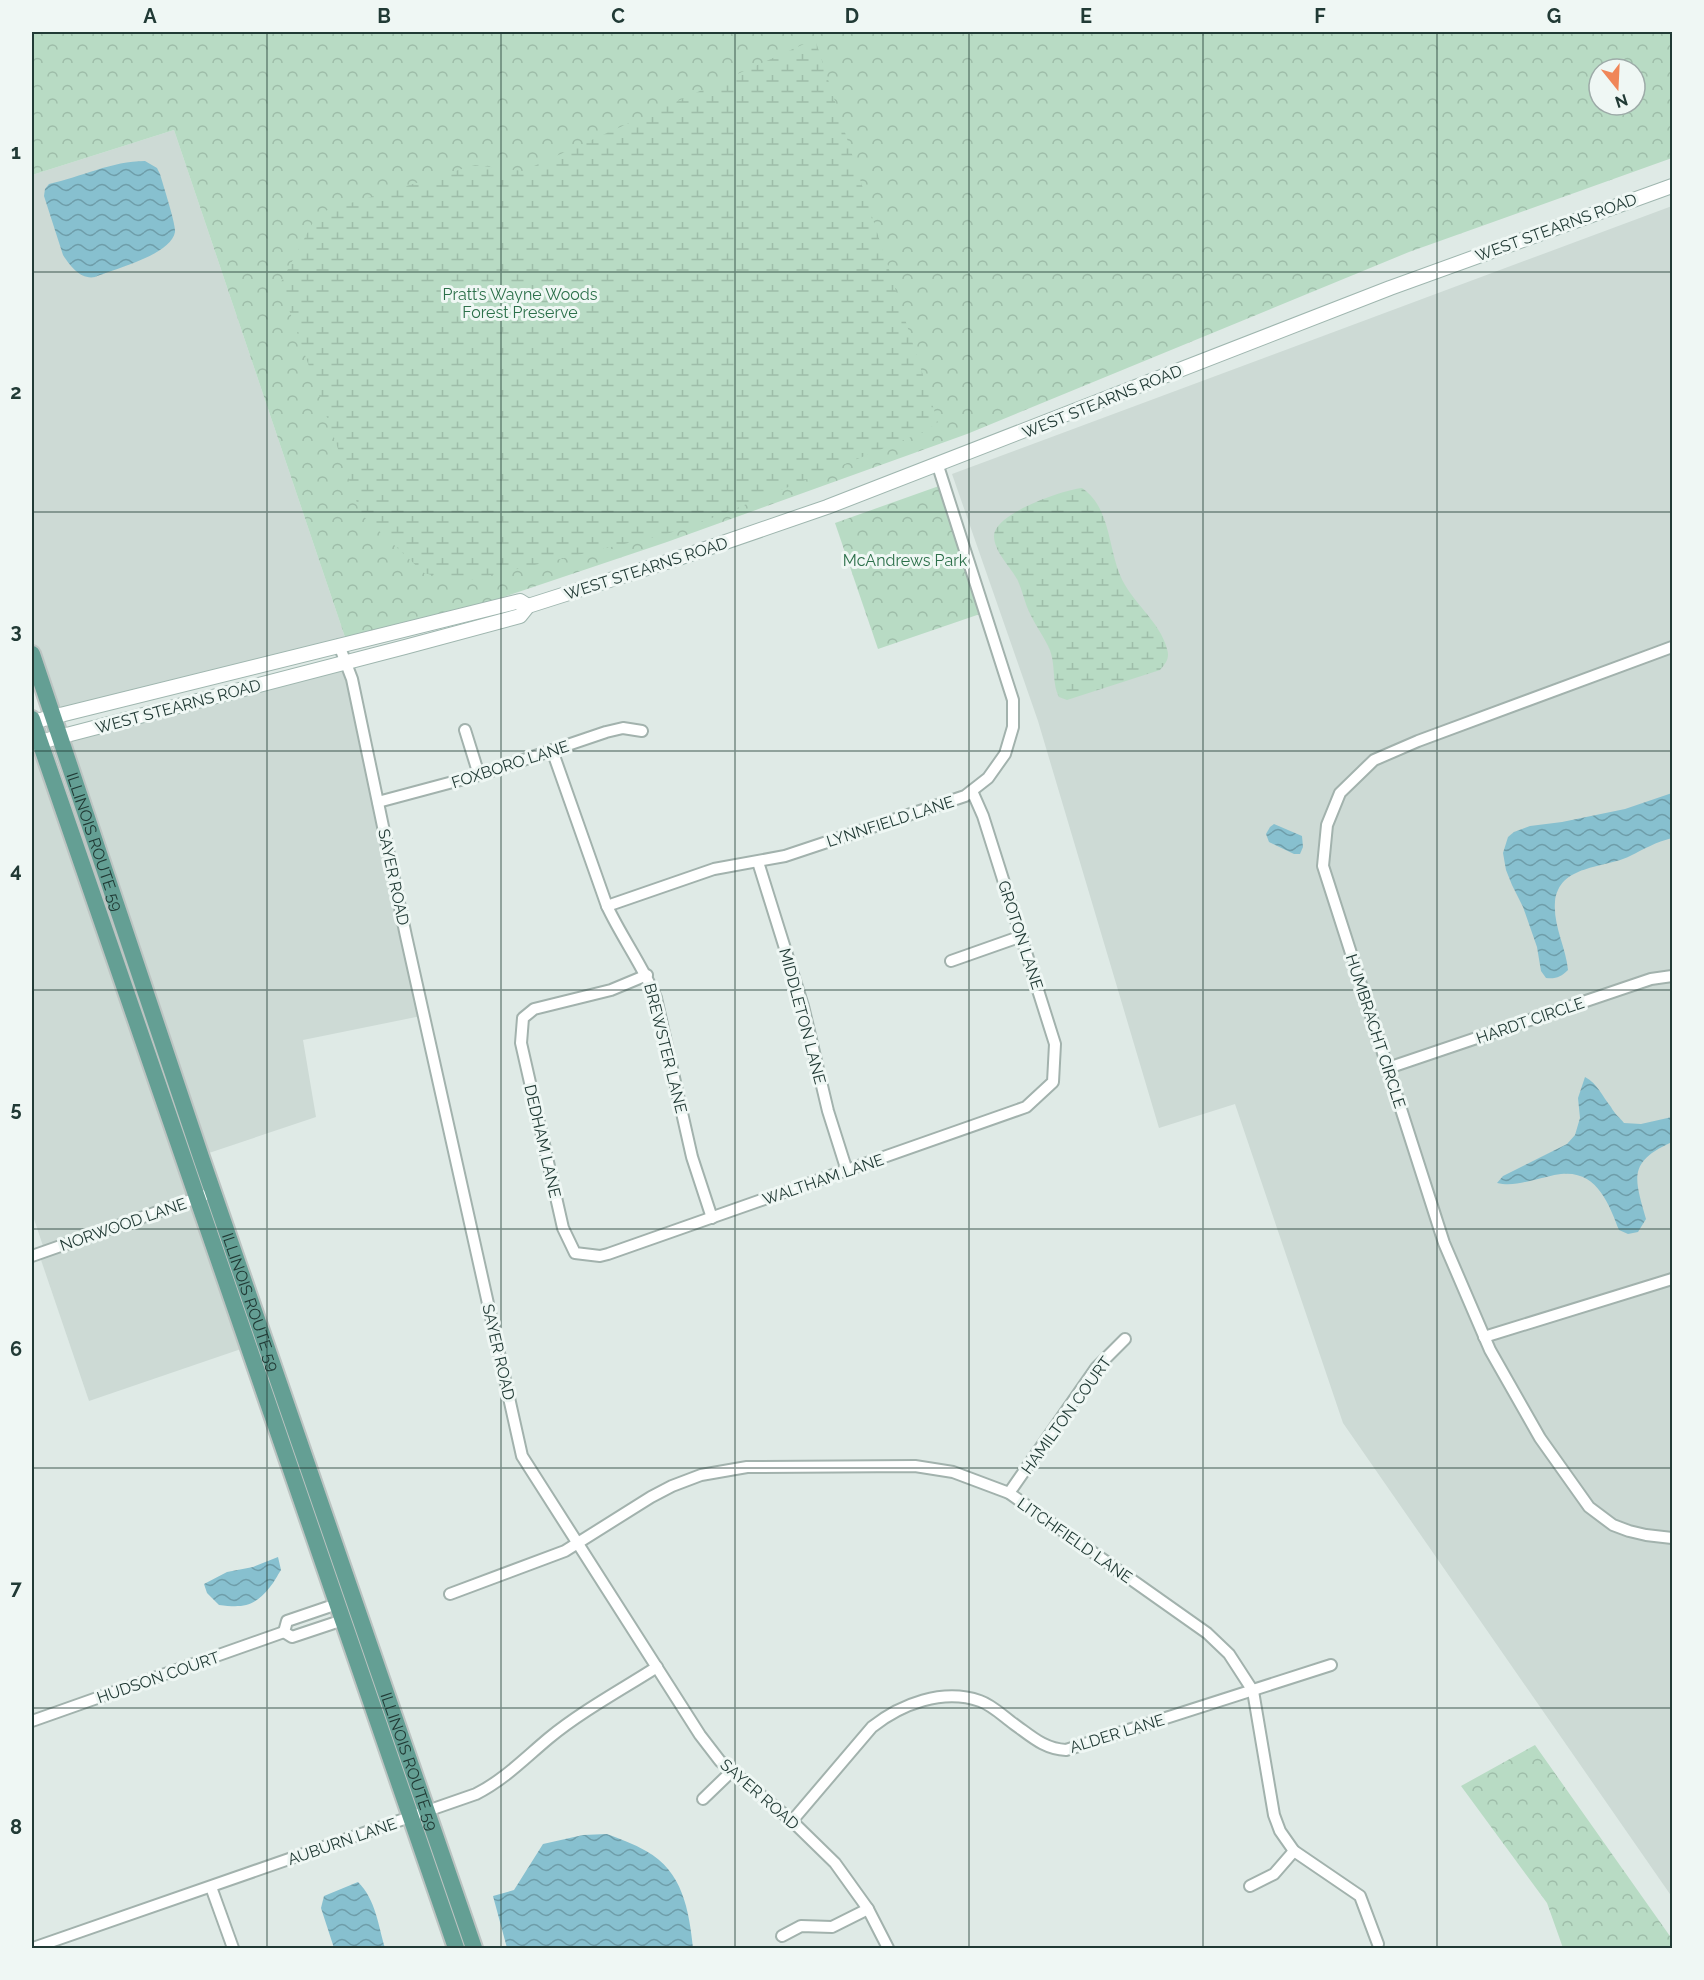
<svg xmlns="http://www.w3.org/2000/svg" width="1704" height="1980" viewBox="0 0 1704 1980" font-family="Raleway,sans-serif">
<style>
.built{fill:#cddad5}
.forest{fill:url(#forest-crowns);fill-rule:evenodd}
.wetland{fill:url(#wetland-marsh)}
.water{fill:url(#water-waves)}
.lines{fill:none;stroke-linecap:round;stroke-linejoin:round}
.street-casing{stroke:#a2b2ad;stroke-width:14}
.secondary-casing{stroke:#9fb6af;stroke-width:16}
.primary-casing{stroke:#bcc4c2;stroke-width:20}
.street{stroke:#fff;stroke-width:10}
.secondary{stroke:#fff;stroke-width:14}
.primary{stroke:#649f94;stroke-width:16}
.grid{fill:none;stroke:#213a35;stroke-width:1.5;stroke-opacity:0.55}
.labels{text-anchor:middle;stroke-width:6;stroke-linejoin:round;paint-order:stroke}
.street-label{font-size:16px;fill:#213a35;stroke:#eff7f4}
.park-label{font-size:16px;fill:#2c704a;stroke:#eff7f4}
.neatline{fill:none;stroke:#213a35;stroke-width:2}
.grid-label{font-size:20px;text-anchor:middle;font-weight:bold;fill:#213a35}
</style>
<defs>
<pattern id="forest-crowns" width="20" height="18" patternUnits="userSpaceOnUse" patternTransform="scale(1.5)"><rect width="20" height="18" fill="#b8dbc4"/><path d="M2 6a3 3 0 1 1 6 0M12 15a3 3 0 1 1 6 0" fill="none" stroke="#9ebda9"/></pattern>
<pattern id="wetland-marsh" width="20" height="14" patternUnits="userSpaceOnUse" patternTransform="scale(1.5)"><rect width="20" height="14" fill="#b8dbc4"/><path d="M1 5h8M5 5V1M11 12h8M15 12V8" fill="none" stroke="#9ebda9"/></pattern>
<pattern id="water-waves" width="16" height="10" patternUnits="userSpaceOnUse" patternTransform="scale(1.5)"><rect width="16" height="10" fill="#87c0cf"/><path d="M0 5q4-4 8 0t8 0" fill="none" stroke="#6e9da9"/></pattern>
</defs>
<rect width="100%" height="100%" fill="#dfeae6"/>
<g class="built">
<polygon points="174,130 349,649 56,721 32,652 32,175"/>
<polygon points="1672,206 1672,1897 1343,1423 1235,1104 1159,1128 1038,721 952,474"/>
<polygon points="341,660 421,1016 303,1040 316,1117 203,1155 57,731"/>
<polygon points="32,737 192,1197 44,1249 32,1213"/>
<polygon points="194,1203 244,1348 89,1401 40,1257"/>
</g>
<g class="forest">
<path d="M32 32H1672V158L1409 252 967 434 667 542 349 649 174 130 32 175ZM1599 69H1635V105H1599Z"/>
<polygon points="939,486 980,614 878,649 835,523"/>
<polygon points="1535,1745 1672,1939 1672,1948 1563,1948 1547,1903 1461,1786"/>
</g>
<g class="wetland">
<polygon points="815,39 938,422 926,431 720,515 667,534 475,579 452,580 424,573 361,514 280,284 318,213 475,165 523,171"/>
<path d="M1082 488C1110 507 1108 546 1120 575 1131 602 1160 621 1167 649 1170 658 1166 663 1160 670L1067 700 1059 697C1051 682 1057 661 1047 644 1041 632 1032 620 1027 607 1024 599 1022 590 1018 581 1011 567 995 553 994 537 992 514 1063 490 1082 488Z"/>
</g>
<g class="water">
<path d="M145 161 157 168 160 174C163 185 176 224 175 232 171 255 114 269 95 277 81 280 70 266 63 255L44 196 45 189 49 184C81 177 112 161 145 161Z"/>
<path d="M1672 793V838C1656 842 1644 849 1630 856 1604 869 1559 864 1555 902 1553 926 1566 947 1568 970 1561 977 1556 979 1546 978L1541 971 1537 947 1523 907 1512 885 1506 870 1503 853 1508 837 1514 832 1530 826 1562 822 1625 809Z"/>
<polygon points="1274,824 1302,836 1303,847 1300,854 1294,854 1269,842 1266,834 1270,827"/>
<path d="M1585 1077C1598 1084 1602 1096 1611 1107 1614 1113 1620 1118 1624 1123L1641 1124 1672 1117V1142C1628 1162 1634 1177 1646 1219L1638 1232 1628 1234 1619 1230C1609 1204 1597 1170 1561 1174 1552 1175 1543 1178 1534 1180 1521 1183 1510 1186 1497 1183L1503 1176 1567 1144 1575 1135 1580 1118 1578 1098Z"/>
<path d="M278 1557 281 1570C277 1576 275 1581 270 1587 254 1607 243 1608 219 1605L207 1593 204 1584 227 1572 253 1567Z"/>
<path d="M607 1834C620 1839 634 1844 646 1851 683 1871 689 1911 693 1948H507L493 1896 514 1890 543 1844 583 1835Z"/>
<path d="M358 1882C376 1900 378 1925 385 1948H334L321 1908 324 1896Z"/>
</g>
<g class="lines">
<g class="street-casing">
<g id="street">
<polyline points="339,645 352,679 406,936 522,1456 700,1735 720,1761 792,1821 835,1863 868,1909 888,1948"/>
<polyline points="1672,647 1418,741 1374,760 1340,793 1327,825 1323,866 1444,1243 1490,1350 1540,1438 1589,1507 1613,1525 1629,1531 1646,1535 1672,1538"/>
<polyline points="465,730 479,775"/>
<path d="M552 750 607 906C622 938 643 966 656 998L692 1157 712 1218"/>
<polyline points="378,802 479,775 606,732 623,728 642,731"/>
<polyline points="758,862 803,1006 828,1111 847,1171"/>
<polyline points="607,906 714,869 785,856 965,796 988,778 1005,754 1013,727 1013,700 938,466"/>
<polyline points="951,961 1022,936"/>
<polyline points="647,975 611,990 534,1009 523,1018 521,1043 563,1228 575,1253 600,1256 608,1254 1026,1107 1053,1082 1055,1044 983,816 972,791"/>
<polyline points="1388,1068 1651,979 1672,976"/>
<polyline points="32,1256 214,1192"/>
<polyline points="1484,1337 1672,1279"/>
<polyline points="1009,1493 1096,1368 1125,1339"/>
<polyline points="450,1594 565,1551 651,1497 672,1486 701,1475 747,1467 915,1466 953,1472 1009,1493 1207,1633 1229,1654 1253,1691 1274,1815 1280,1831 1294,1851 1360,1896 1378,1944"/>
<polyline points="284,1632 287,1621 337,1604"/>
<polyline points="284,1632 292,1637 343,1620"/>
<polyline points="32,1721 284,1632"/>
<polyline points="703,1799 732,1771"/>
<path d="M792 1821 872 1727C901 1704 943 1688 980 1701 992 1705 1003 1716 1014 1724 1031 1736 1044 1749 1066 1750L1331 1665"/>
<polyline points="1250,1886 1274,1874 1294,1851"/>
<polyline points="211,1887 233,1948"/>
<polyline points="782,1936 801,1926 832,1927 868,1909"/>
<path d="M33 1948 476 1794C504 1780 525 1758 549 1738 582 1711 621 1690 657 1667"/>
</g>
</g>
<g class="secondary-casing">
<g id="secondary">
<polyline points="32,722 520,601 528,606"/>
<polyline points="32,744 405,647 520,616 528,606 679,558 827,507 1390,288 1672,186"/>
</g>
</g>
<g class="primary-casing">
<g id="primary">
<path id="s1" d="M32 654 202 1160 474 1948"/>
<polyline points="32,719 456,1948"/>
</g>
</g>
<use href="#street" class="street"/>
<use href="#secondary" class="secondary"/>
<use href="#primary" class="primary"/>
</g>
<path class="grid" d="M267 32V1948M501 32V1948M735 32V1948M969 32V1948M1203 32V1948M1437 32V1948M32 272H1672M32 512H1672M32 751H1672M32 990H1672M32 1229H1672M32 1468H1672M32 1708H1672"/>
<g class="labels">
<g class="street-label">
<text transform="translate(1556 227) rotate(-20)" y="6">WEST STEARNS ROAD</text>
<text transform="translate(1102 401) rotate(-22)" y="6">WEST STEARNS ROAD</text>
<text transform="translate(646 568) rotate(-18)" y="6">WEST STEARNS ROAD</text>
<text transform="translate(178 706) rotate(-15)" y="6">WEST STEARNS ROAD</text>
<text transform="translate(510 764) rotate(-18)" y="6">FOXBORO LANE</text>
<text transform="translate(890 821) rotate(-18)" y="6">LYNNFIELD LANE</text>
<text dy="6" stroke="none"><textPath href="#s1" startOffset="198">ILLINOIS ROUTE 59</textPath></text>
<text transform="translate(394 877) rotate(78)" y="6">SAYER ROAD</text>
<text transform="translate(1021 935) rotate(72)" y="6">GROTON LANE</text>
<text transform="translate(803 1016) rotate(75)" y="6">MIDDLETON LANE</text>
<text transform="translate(1530 1020) rotate(-19)" y="6">HARDT CIRCLE</text>
<text transform="translate(1376 1031) rotate(72)" y="6">HUMBRACHT CIRCLE</text>
<text transform="translate(666 1048) rotate(76)" y="6">BREWSTER LANE</text>
<text transform="translate(543 1141) rotate(77)" y="6">DEDHAM LANE</text>
<text transform="translate(823 1179) rotate(-19)" y="6">WALTHAM LANE</text>
<text transform="translate(123 1224) rotate(-19)" y="6">NORWOOD LANE</text>
<text dy="6" stroke="none"><textPath href="#s1" startOffset="684">ILLINOIS ROUTE 59</textPath></text>
<text transform="translate(499 1352) rotate(77)" y="6">SAYER ROAD</text>
<text transform="translate(1066 1415) rotate(-54)" y="6">HAMILTON COURT</text>
<text transform="translate(1075 1540) rotate(35)" y="6">LITCHFIELD LANE</text>
<text transform="translate(158 1677) rotate(-19)" y="6">HUDSON COURT</text>
<text transform="translate(1117 1733) rotate(-17)" y="6">ALDER LANE</text>
<text dy="6" stroke="none"><textPath href="#s1" startOffset="1170">ILLINOIS ROUTE 59</textPath></text>
<text transform="translate(760 1794) rotate(41)" y="6">SAYER ROAD</text>
<text transform="translate(342 1841) rotate(-19)" y="6">AUBURN LANE</text>
</g>
<g class="park-label">
<text x="520" y="300">Pratt’s Wayne Woods<tspan x="520" dy="18">Forest Preserve</tspan></text>
<text x="905" y="566">McAndrews Park</text>
</g>
</g>
<rect width="1704" height="1980" fill="none" stroke="#eff7f4" stroke-width="66"/>
<g transform="translate(1617 87) rotate(162)"><circle r="28" fill="#eff7f4" stroke="#9daba8" stroke-width="1.5"/>
<path d="M0-4.5L10 22L0 15L-10 22Z" fill="#f08658"/>
<text y="-9" font-size="16" font-weight="bold" text-anchor="middle" fill="#213a35">N</text>
</g>
<rect x="33" y="33" width="1638" height="1914" class="neatline"/>
<g class="grid-label">
<text x="150" y="23">A</text>
<text x="384" y="23">B</text>
<text x="618" y="23">C</text>
<text x="852" y="23">D</text>
<text x="1086" y="23">E</text>
<text x="1320" y="23">F</text>
<text x="1554" y="23">G</text>
<text x="16" y="159">1</text>
<text x="16" y="399">2</text>
<text x="16" y="638">3</text>
<text x="16" y="877">4</text>
<text x="16" y="1116">5</text>
<text x="16" y="1356">6</text>
<text x="16" y="1595">7</text>
<text x="16" y="1834">8</text>
</g>
</svg>
